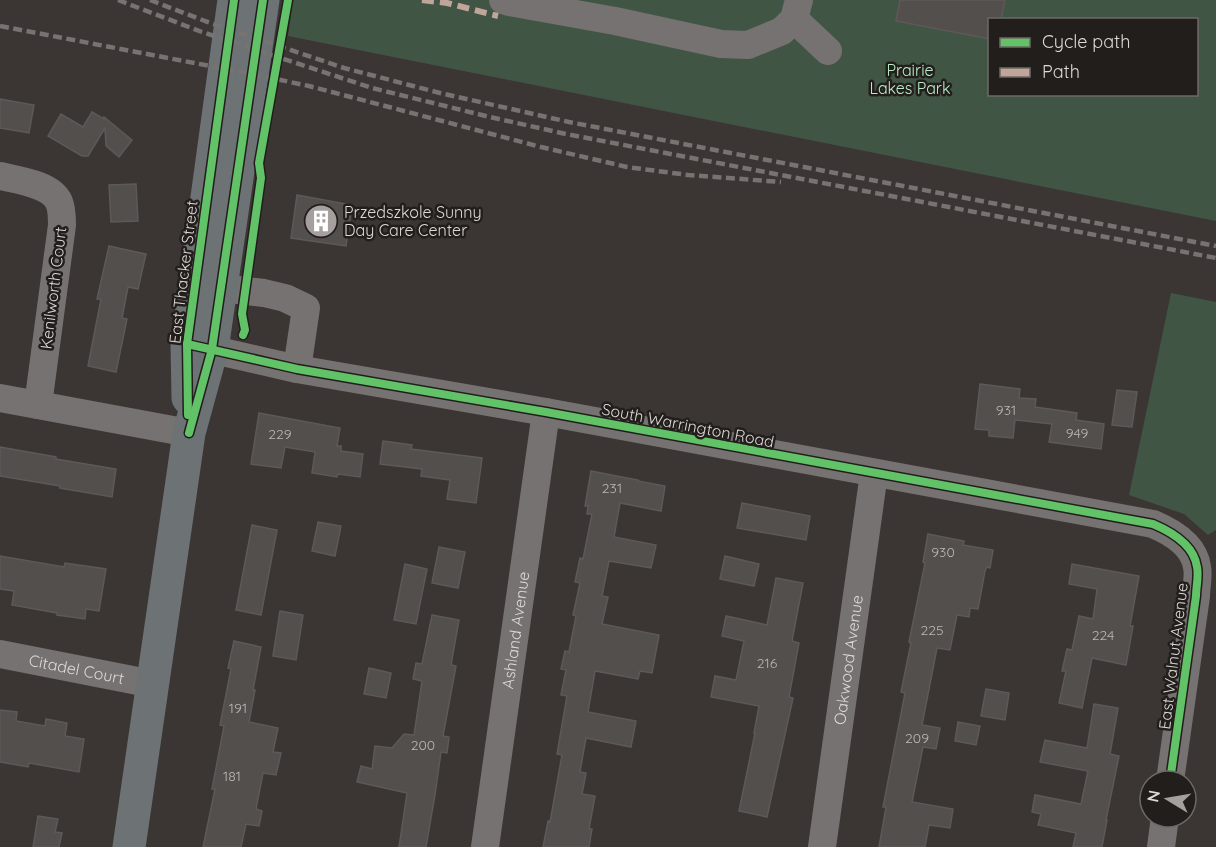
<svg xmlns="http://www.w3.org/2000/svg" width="1216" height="847" viewBox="0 0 1216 847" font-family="Quicksand,sans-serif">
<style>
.green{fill:#415545;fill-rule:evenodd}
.building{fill:#534f4d;stroke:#5d5958;stroke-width:1.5}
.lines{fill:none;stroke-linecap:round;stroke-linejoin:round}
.minor{stroke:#767271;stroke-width:28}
.major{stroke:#6d7275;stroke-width:33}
.rail{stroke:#777372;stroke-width:4.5;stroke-dasharray:9 4.5;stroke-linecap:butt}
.quiet{stroke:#c0a59a;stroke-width:6;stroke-dasharray:12 6;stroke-linecap:butt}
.cycleway-casing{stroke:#221e1c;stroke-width:11}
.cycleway{stroke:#61c268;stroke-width:8}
.labels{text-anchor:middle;stroke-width:5;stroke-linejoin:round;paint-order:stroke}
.number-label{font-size:14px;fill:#bbb6b4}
.park-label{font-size:16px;fill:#baebc6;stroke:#221e1c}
.poi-label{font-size:16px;fill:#ded9d6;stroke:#221e1c;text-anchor:start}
.street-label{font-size:16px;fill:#ded9d6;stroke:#221e1c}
</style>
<rect width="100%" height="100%" fill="#3b3634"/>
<g class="green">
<path d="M293 0H1216V221L288 36ZM990 20H1196V94H990Z"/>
<polygon points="1171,293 1216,302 1216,530 1208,535 1184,514 1129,495"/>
</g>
<g class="building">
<polygon points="900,0 1005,0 1001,20 990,20 990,39 896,21"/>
<polygon points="0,99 34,105 29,133 0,128"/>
<polygon points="92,112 104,119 104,117 132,140 119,157 106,146 105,128 88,156 82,156 48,136 61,114 83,127"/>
<polygon points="136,184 138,221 111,222 109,185"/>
<polygon points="297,195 352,205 346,246 291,238"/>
<polygon points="109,246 146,254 138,289 128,287 122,318 127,319 116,372 88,366 101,299 97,299"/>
<polygon points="980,384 1020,389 1019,398 1036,399 1035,407 1077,413 1076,420 1104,424 1101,449 1049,442 1052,424 1015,420 1013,438 989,436 989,430 975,429"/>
<polygon points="1117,390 1137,392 1132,427 1112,425"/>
<polygon points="259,413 340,428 337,446 341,446 341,451 363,454 360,477 338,474 337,477 312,473 315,452 285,447 281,468 251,464"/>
<polygon points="383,441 412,445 411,449 482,458 476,503 447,499 450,480 421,476 422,469 380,464"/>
<polygon points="0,447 56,457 56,459 116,469 112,497 60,488 60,486 0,476"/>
<polygon points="591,471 638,480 638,481 665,486 661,511 620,503 614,537 656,545 651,568 609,561 602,596 608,597 602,624 659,635 652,673 640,671 638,679 595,671 588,712 636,721 631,747 586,738 580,772 586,773 582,794 595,796 589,829 592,829 589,847 543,847 548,821 550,822 562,755 557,754 567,696 561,695 566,670 561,669 565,651 569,652 576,616 573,615 580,583 575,582 580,558 583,559 592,514 587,514 588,506 585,506"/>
<polygon points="742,503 810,516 806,540 737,528"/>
<polygon points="318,522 341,526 335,556 312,551"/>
<polygon points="252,525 277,530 261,615 236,610"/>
<polygon points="928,534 964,541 963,545 993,550 990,568 987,567 985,571 978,609 970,608 969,617 957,615 950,650 937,648 922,725 940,728 936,749 923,747 912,802 953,809 950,828 929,825 925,847 879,847 886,807 883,807 905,693 901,692 911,643 909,642 925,563 923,562"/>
<polygon points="439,547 465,552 458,588 432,583"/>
<polygon points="0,556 64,567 65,563 106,569 99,611 86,609 85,619 57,615 57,613 12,605 14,591 0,589"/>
<polygon points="725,556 759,564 754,586 720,579"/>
<polygon points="405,564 427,569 416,624 394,620"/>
<polygon points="1072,564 1139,576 1130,626 1133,626 1126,665 1092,658 1082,708 1059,703 1066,671 1062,671 1067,649 1072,650 1079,616 1093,619 1097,589 1069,584"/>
<polygon points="776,578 803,583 792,641 799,643 789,697 793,698 767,817 739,811 755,733 754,733 759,706 711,697 715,676 736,680 744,641 722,636 726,616 767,625"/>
<polygon points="280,611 303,615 296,660 273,656"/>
<polygon points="432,615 459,620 451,665 456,666 443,736 449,737 447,753 441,752 435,795 426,847 399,847 407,793 357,782 361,766 372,769 375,746 392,748 404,734 414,735 422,681 413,679 416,663 422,664"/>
<polygon points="234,641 261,647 253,690 255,690 249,722 278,728 273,752 281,753 276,775 263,773 256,809 262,811 259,826 246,824 241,847 203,847 215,789 212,789 224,726 220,725 231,669 228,668"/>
<polygon points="369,668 391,673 386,698 364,694"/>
<polygon points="986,689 1009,693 1005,720 981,716"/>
<polygon points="1094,704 1118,708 1110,754 1119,756 1106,820 1107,820 1102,847 1073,847 1076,833 1038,825 1041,814 1032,812 1035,795 1081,804 1088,771 1040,762 1045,740 1087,748"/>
<polygon points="0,710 17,712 16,721 45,726 46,719 67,723 65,736 84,739 79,772 29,763 28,767 0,762"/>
<polygon points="958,722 980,726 976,745 955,741"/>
<polygon points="38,816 58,819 55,832 62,833 59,847 33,847"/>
</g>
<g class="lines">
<g class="minor">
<polyline points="503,0 509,2 615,21 721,44 748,45 782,31 794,19 799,0"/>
<polyline points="794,19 828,51"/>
<path d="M0 176C17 180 51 184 59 202 62 209 62 218 62 225L38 405"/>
<polyline points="221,288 264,293 285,298 306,308 297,369"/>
<path d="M192 345 297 369 546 412 1153 524C1172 532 1194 545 1197 567 1199 576 1196 587 1196 596L1170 781"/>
<polyline points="0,398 189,433"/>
<path id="s1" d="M0 654 153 684"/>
<path id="s2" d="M485 847 546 412"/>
<path id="s3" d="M822 847 874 473"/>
<polyline points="1161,847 1165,817"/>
</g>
<g class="major">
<polyline points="188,398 187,344 234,0"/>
<polyline points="129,847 189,433 212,349 263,0"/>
</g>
<g class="rail">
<polyline points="118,0 202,32 372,88 490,117 566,134 1216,258"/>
<polyline points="150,0 205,21 344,68 440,93 569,122 1216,246"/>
<polyline points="0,26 252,74 309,86 541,147 627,167 688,175 781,182"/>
</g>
<polyline class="quiet" points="422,0 447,3 498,16"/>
<g class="cycleway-casing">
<g id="cycleway">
<polyline points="243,335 245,330 242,314 261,178 259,163 288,0"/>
<path d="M187 344 297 369 546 412 1153 524C1172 532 1194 545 1197 567 1199 576 1196 587 1196 596L1170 781"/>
<polyline points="188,415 187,344 234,0"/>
<polyline points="189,433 212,349 263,0"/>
</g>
</g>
<use href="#cycleway" class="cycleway"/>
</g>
<defs>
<g id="building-disc" transform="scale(1.725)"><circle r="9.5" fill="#a5a09d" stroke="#221e1c"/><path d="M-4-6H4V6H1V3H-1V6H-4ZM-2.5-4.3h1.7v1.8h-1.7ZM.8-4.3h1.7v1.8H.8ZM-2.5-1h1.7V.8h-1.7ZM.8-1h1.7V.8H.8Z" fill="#fff"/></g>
</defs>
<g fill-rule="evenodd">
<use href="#building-disc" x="321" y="221"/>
</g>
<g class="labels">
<g class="number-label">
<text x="1006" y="415">931</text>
<text x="1077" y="438">949</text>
<text x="280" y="439">229</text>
<text x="612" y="493">231</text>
<text x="943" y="557">930</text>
<text x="932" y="635">225</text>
<text x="1103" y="640">224</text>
<text x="767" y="668">216</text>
<text x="238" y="713">191</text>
<text x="917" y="743">209</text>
<text x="423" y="750">200</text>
<text x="232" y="781">181</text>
</g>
<g class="park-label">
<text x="910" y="76">Prairie<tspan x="910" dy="18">Lakes Park</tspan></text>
</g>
<g class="poi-label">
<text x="344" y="218">Przedszkole Sunny<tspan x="344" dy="18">Day Care Center</tspan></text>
</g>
<g class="street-label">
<text transform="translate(183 272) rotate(-83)" y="6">East Thacker Street</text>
<text transform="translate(53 288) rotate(-83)" y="6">Kenilworth Court</text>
<text transform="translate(688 425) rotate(11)" y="6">South Warrington Road</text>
<text dy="6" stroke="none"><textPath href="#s2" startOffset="219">Ashland Avenue</textPath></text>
<text transform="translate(1173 656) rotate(-83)" y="6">East Walnut Avenue</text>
<text dy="6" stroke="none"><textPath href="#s3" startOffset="189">Oakwood Avenue</textPath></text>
<text dy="6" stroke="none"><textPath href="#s1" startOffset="78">Citadel Court</textPath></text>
</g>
</g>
<rect x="988" y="18" width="210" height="78" fill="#221e1c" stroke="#6d6966" stroke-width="1.5"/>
<rect x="1000" y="38" width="30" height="9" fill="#61c268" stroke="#6d6966" stroke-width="1.5"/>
<text x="1042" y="48" font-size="18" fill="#ded9d6">Cycle path</text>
<rect x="1000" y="68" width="30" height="9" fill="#c0a59a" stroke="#6d6966" stroke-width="1.5"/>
<text x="1042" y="78" font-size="18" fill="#ded9d6">Path</text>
<g transform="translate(1168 799) rotate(281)"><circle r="28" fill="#221e1c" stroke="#6d6966" stroke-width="1.5"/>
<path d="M0-4.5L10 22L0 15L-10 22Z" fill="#a5a09d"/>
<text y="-9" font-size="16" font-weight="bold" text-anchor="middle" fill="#ded9d6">N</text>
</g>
</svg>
